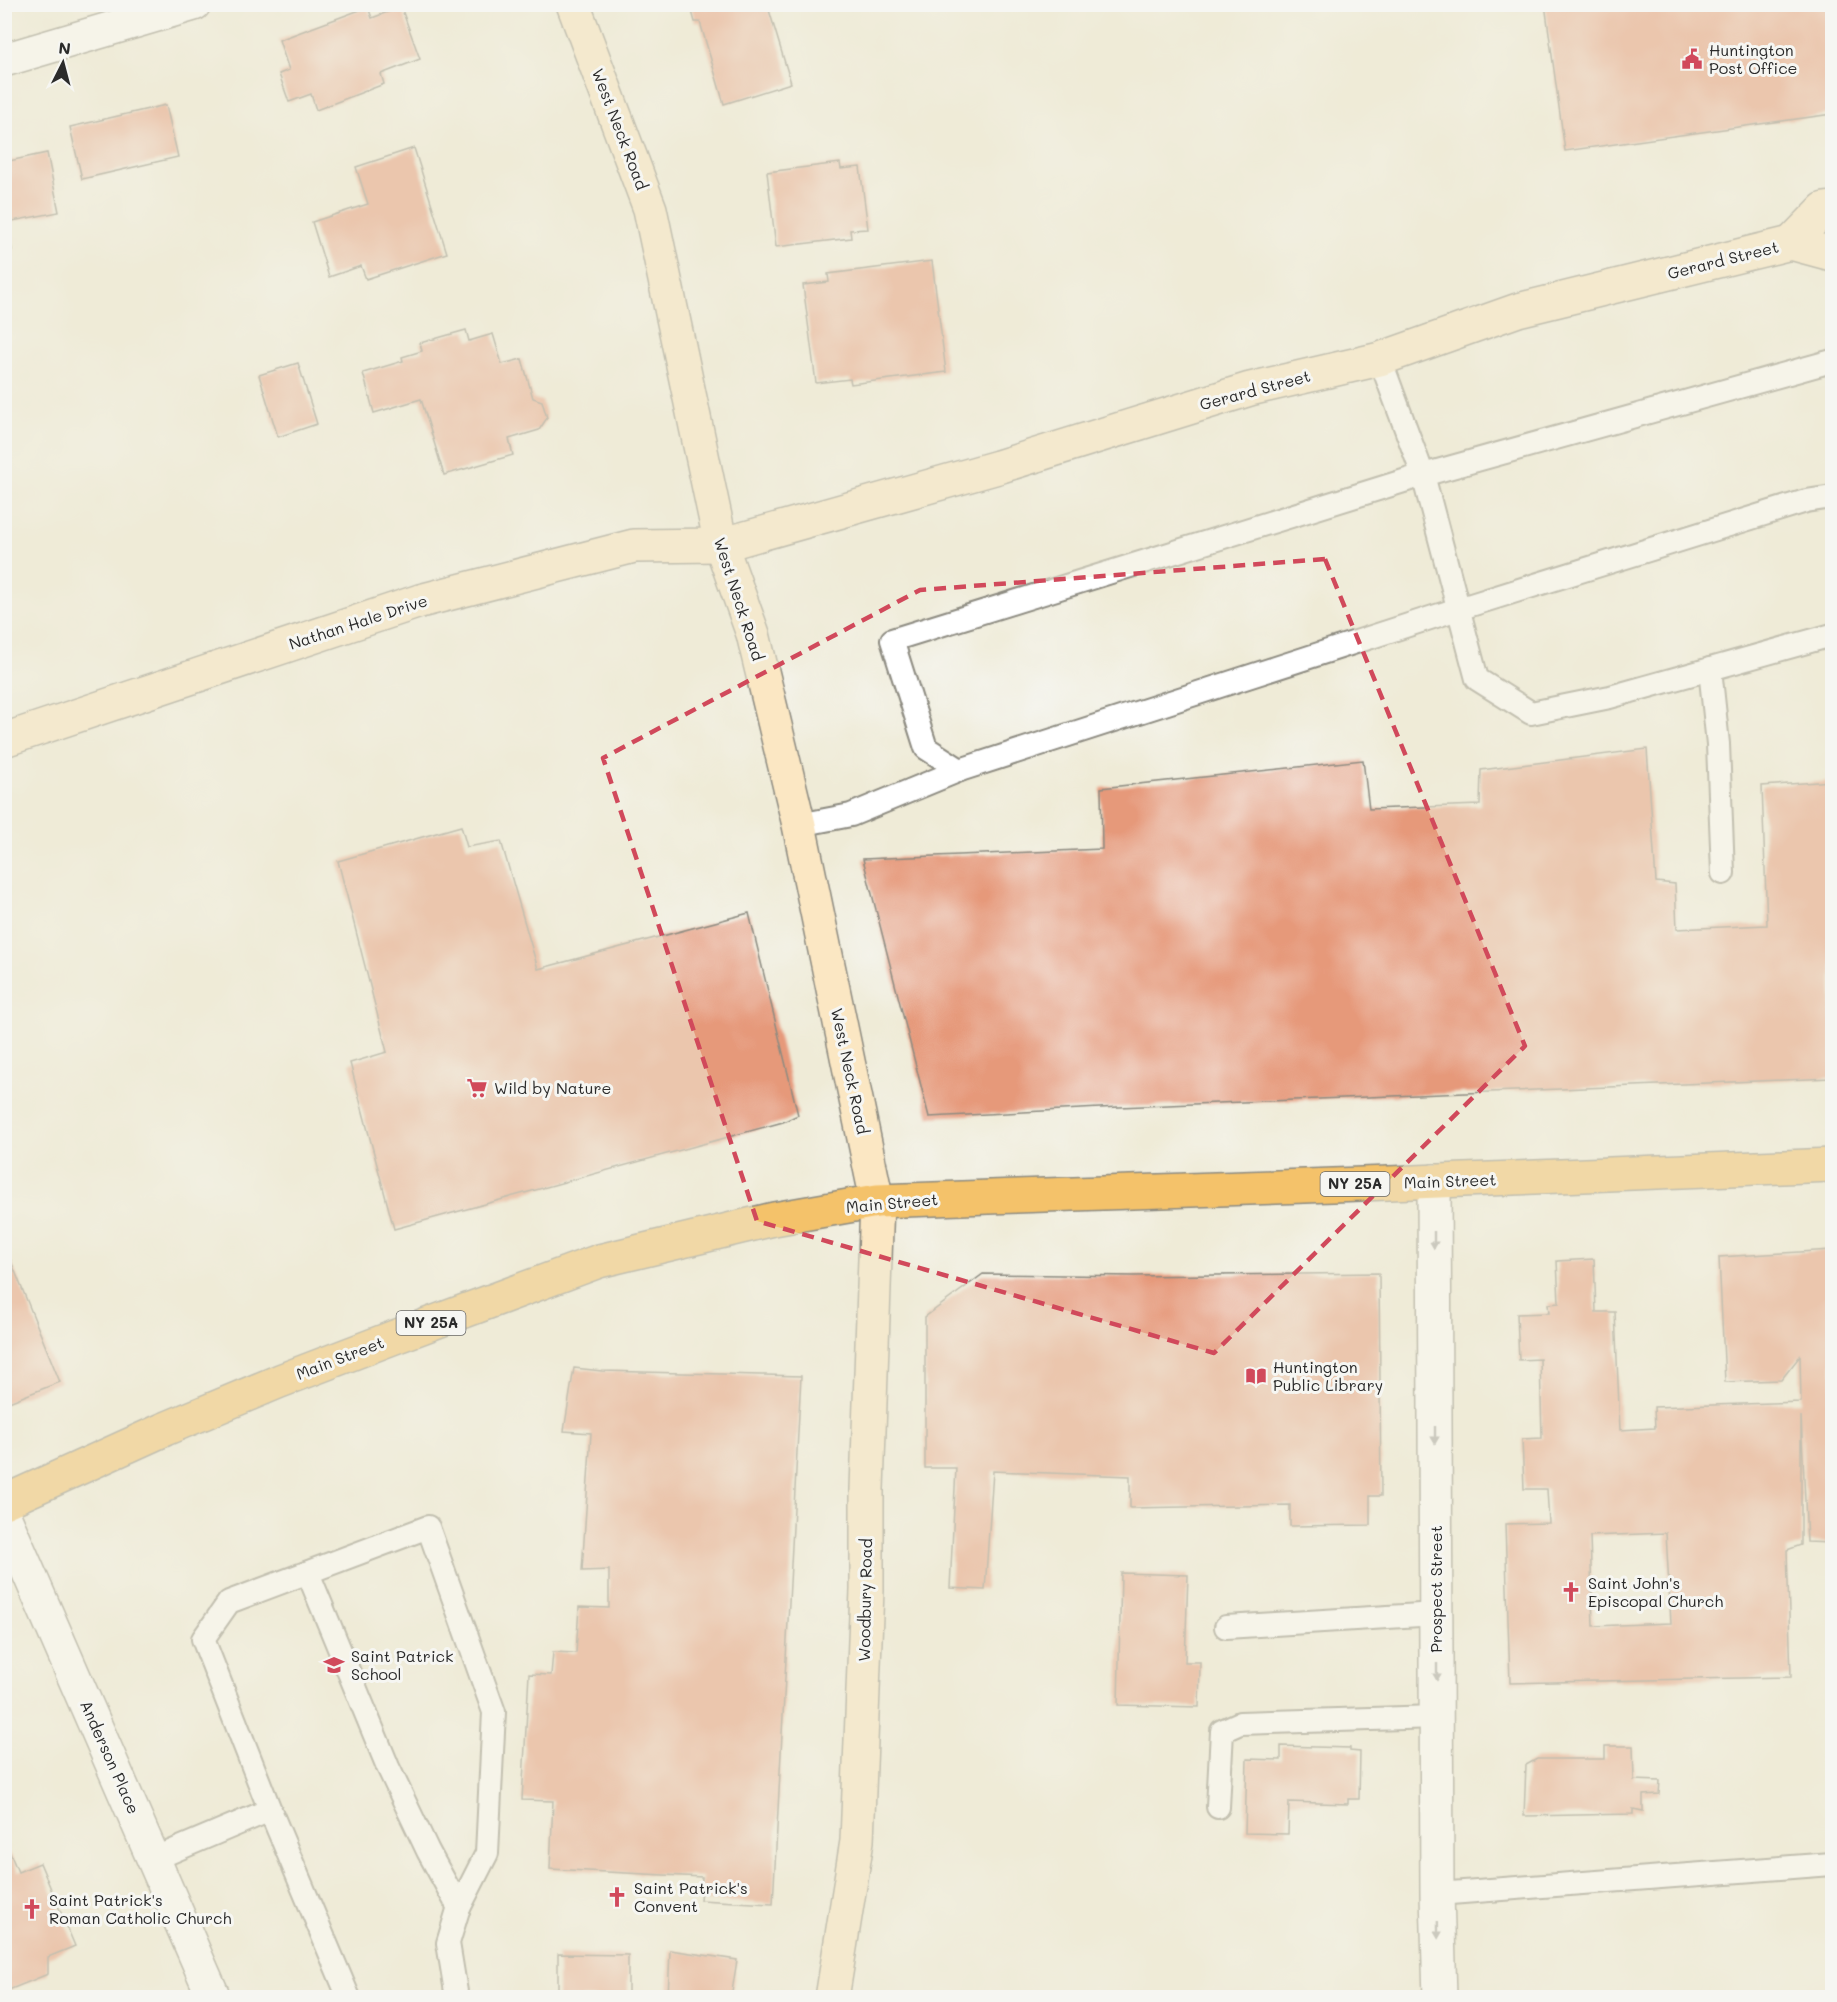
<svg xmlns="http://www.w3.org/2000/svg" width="1837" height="2002" viewBox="0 0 1837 2002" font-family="Mali,sans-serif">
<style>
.building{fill:#e6997a;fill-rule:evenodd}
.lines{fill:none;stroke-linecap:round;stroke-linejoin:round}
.lane-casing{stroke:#8d8b81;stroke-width:26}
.street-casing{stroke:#8d8b81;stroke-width:36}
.secondary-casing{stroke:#8d8b81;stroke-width:36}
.primary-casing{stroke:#8d8b81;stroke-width:36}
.lane{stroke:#fff;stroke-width:22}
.street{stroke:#fff;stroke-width:33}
.secondary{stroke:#fbe7c3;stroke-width:33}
.primary{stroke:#f4c26a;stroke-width:33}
.oneway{fill:#a0a0a0}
.marked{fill:none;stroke:#d1495b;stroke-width:4.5;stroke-dasharray:12 8;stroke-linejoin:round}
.labels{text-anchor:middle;stroke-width:6;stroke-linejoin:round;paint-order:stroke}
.shield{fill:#f6f6f2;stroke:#686867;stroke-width:1.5}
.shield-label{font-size:15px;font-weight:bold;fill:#2b2b2b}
.poi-label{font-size:16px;fill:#2b2b2b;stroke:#f6f6f2;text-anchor:start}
.street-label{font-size:16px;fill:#2b2b2b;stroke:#f6f6f2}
</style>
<rect width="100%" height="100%" fill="#f6f6f2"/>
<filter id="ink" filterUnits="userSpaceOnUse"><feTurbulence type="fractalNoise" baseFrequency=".0167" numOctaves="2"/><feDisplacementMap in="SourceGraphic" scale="12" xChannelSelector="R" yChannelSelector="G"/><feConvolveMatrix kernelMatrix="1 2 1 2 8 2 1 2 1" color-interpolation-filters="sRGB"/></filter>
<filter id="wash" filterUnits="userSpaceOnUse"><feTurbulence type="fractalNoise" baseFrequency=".008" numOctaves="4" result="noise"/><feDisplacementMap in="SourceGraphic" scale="24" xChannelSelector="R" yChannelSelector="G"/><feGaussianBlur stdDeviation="1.35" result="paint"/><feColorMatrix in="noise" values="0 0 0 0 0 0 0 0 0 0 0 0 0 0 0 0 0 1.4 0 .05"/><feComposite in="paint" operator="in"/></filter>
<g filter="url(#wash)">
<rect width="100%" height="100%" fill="#efebd7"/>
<g id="blocks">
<g class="building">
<polygon points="690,4 788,4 769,10 791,83 724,104 700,22 695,22"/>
<polygon points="1545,4 1832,4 1832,114 1565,151"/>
<polygon points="368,7 372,18 401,7 420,59 381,74 384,84 316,110 311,94 289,102 279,74 289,70 279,40"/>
<polygon points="166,105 178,157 82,179 70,127"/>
<polygon points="414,148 447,253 366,279 361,266 329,277 312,222 368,204 356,167"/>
<polygon points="47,153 59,212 7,222 12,250 4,252 4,162"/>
<polygon points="840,163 841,169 860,167 868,229 850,230 851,238 776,247 767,172"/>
<polygon points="932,261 946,372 851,384 850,379 816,383 803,285 829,282 828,274"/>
<polygon points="466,330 469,341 493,334 502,364 522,359 533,398 542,401 547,418 539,430 509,439 513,455 444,475 421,399 374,413 363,373 403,361 402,357 422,351 420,343"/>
<polygon points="298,363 317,424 278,437 259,375"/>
<polygon points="1647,749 1656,882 1675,884 1677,929 1767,925 1762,786 1832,781 1832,1078 1119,1107 929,1117 863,859 1102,849 1101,788 1363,760 1369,809 1480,805 1481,770"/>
<polygon points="461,826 467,847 501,841 538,969 749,913 798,1115 783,1122 394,1229 350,1063 387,1052 338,861"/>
<polygon points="4,1244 60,1382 4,1404"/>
<path d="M1832 1250V1543L1807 1542 1801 1416V1545L1787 1550 1791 1677 1510 1683 1505 1524 1549 1523 1547 1489H1524L1522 1439 1542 1438 1540 1359 1519 1360 1517 1314 1549 1313 1548 1304 1559 1303 1557 1261 1594 1259 1596 1312H1615L1620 1430 1655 1428 1654 1407 1801 1402 1800 1356 1781 1380 1725 1382 1719 1257ZM1666 1533 1671 1623 1593 1626 1590 1536Z"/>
<polygon points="1379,1273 1381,1496 1370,1496 1370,1525 1290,1526 1290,1505 1130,1508 1130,1476 993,1471 985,1590 950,1588 956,1468 925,1468 925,1317 983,1274 1133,1276"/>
<polygon points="574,1368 602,1371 801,1376 773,1904 700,1900 702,1877 550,1869 553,1801 522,1800 529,1674 551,1675 553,1652 576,1653 579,1607 609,1608 609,1570 582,1571 591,1433 564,1431"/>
<polygon points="1121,1573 1188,1575 1185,1662 1200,1662 1199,1707 1118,1705"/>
<polygon points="1281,1746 1350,1748 1350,1751 1360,1752 1359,1799 1348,1799 1348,1804 1289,1802 1288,1834 1245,1833 1247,1759 1281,1760"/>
<polygon points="1605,1746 1633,1746 1634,1780 1660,1781 1659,1794 1643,1795 1643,1811 1633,1809 1633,1814 1524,1816 1526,1765 1537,1759 1605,1759"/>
<polygon points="10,1853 18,1872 40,1863 75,1946 48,1957 48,1974 4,1992 4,1856"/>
<polygon points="670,1950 737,1960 731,1998 668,1998"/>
<polygon points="558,1954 628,1955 628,1998 558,1998"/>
</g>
</g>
</g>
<g filter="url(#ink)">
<use href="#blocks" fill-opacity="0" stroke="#8d8b81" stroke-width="1.5"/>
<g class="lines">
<g class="lane-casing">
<g id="lane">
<polyline points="1380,359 1423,475 1477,679 1531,713 1610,697 1832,635"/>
<polyline points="1832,361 1423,475 892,640 926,748 960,770 1458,609 1806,501 1832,497"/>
<polyline points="1710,669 1718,744 1723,873"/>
<polyline points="799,825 851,815 960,770"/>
<polyline points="308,1573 388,1767 428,1851 459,1908"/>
<polyline points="1226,1627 1436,1614"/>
<polyline points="1218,1807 1222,1731 1240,1723 1437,1717"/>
<polyline points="270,1810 203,1639 229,1602 428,1527 494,1712 487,1853 458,1910 448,1943 457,1998"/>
<polyline points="154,1859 270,1810 349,1998"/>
<polyline points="1437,1894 1832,1864"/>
</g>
</g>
<g class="street-casing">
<g id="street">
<polyline points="4,60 194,4"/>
<polyline points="1434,1181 1437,1894 1440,1998"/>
<polyline points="4,1516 214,1998"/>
</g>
</g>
<g class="secondary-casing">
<g id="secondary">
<polyline points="573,4 650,209 721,545 753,634 799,825 877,1201 867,1489 867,1590 857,1841 832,1998"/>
<polyline points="1791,243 1824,209 1832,208"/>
<polyline points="4,740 420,601 634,546 721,545 998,467 1250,389 1380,359 1518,310 1791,243 1832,254"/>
</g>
</g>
<g class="primary-casing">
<polyline id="primary" points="4,1502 165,1429 280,1381 392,1338 599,1261 774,1219 877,1201 1389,1183 1832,1165"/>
</g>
<use href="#lane" class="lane"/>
<use href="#street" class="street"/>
<use href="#secondary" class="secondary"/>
<use href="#primary" class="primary"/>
</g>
<defs><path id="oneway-solid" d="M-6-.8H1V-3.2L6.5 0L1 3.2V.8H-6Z" transform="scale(1.5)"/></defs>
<g class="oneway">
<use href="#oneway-solid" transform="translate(1434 1240) rotate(90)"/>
<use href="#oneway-solid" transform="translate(1435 1435) rotate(90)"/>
<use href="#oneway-solid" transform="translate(1437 1672) rotate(90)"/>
<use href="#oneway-solid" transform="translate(1438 1930) rotate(89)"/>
</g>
</g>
<path d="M0 0H1837V2002H0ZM1325 559 1525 1046 1214 1353 757 1221 603 758 920 590Z" fill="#efebd7" fill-opacity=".55" fill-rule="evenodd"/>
<path class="marked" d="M1325 559 1525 1046 1214 1353 757 1221 603 758 920 590Z"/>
<defs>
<g id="civic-bare" transform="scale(1.62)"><path d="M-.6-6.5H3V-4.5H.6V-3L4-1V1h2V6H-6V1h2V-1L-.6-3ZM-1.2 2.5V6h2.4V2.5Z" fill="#d1495b" stroke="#f6f6f2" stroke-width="2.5" paint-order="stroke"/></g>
<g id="supermarket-bare" transform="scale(1.62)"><path d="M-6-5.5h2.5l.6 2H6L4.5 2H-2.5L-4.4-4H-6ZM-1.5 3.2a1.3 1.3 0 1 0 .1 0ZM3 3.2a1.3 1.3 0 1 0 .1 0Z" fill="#d1495b" stroke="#f6f6f2" stroke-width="2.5" paint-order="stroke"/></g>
<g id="library-bare" transform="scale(1.62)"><path d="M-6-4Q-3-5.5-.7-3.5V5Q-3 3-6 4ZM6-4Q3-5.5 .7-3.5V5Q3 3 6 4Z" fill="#d1495b" stroke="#f6f6f2" stroke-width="2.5" paint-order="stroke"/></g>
<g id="church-bare" transform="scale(1.62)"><path d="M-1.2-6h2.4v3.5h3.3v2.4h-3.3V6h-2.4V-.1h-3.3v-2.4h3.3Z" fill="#d1495b" stroke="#f6f6f2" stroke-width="2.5" paint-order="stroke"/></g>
<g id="school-bare" transform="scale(1.62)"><path d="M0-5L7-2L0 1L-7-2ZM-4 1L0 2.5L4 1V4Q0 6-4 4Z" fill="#d1495b" stroke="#f6f6f2" stroke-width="2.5" paint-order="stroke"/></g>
</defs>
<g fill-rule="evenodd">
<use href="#civic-bare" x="1692" y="59"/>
<use href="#supermarket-bare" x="477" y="1088"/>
<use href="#library-bare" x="1256" y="1376"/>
<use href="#church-bare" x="1571" y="1592"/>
<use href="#school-bare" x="334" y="1665"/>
<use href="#church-bare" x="617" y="1897"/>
<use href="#church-bare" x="32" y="1909"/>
</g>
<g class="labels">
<g class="shield">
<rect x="1320.5" y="1172" width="69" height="24" rx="4.5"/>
<rect x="396.5" y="1311" width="69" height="24" rx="4.5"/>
</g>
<g class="shield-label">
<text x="1355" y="1189">NY 25A</text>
<text x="431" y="1328">NY 25A</text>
</g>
<g class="poi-label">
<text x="1709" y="56">Huntington<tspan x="1709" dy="18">Post Office</tspan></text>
<text x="494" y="1094">Wild by Nature</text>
<text x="1273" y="1373">Huntington<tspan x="1273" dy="18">Public Library</tspan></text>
<text x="1588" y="1589">Saint John's<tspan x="1588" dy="18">Episcopal Church</tspan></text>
<text x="351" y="1662">Saint Patrick<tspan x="351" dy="18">School</tspan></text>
<text x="634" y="1894">Saint Patrick's<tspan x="634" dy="18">Convent</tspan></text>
<text x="49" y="1906">Saint Patrick's<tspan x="49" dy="18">Roman Catholic Church</tspan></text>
</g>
<g class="street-label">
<text transform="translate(620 129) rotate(69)" y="6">West Neck Road</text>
<text transform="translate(1723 260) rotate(-14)" y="6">Gerard Street</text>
<text transform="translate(1255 390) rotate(-15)" y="6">Gerard Street</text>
<text transform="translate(739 599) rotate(72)" y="6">West Neck Road</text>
<text transform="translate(358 622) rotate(-18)" y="6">Nathan Hale Drive</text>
<text transform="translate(850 1071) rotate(78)" y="6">West Neck Road</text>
<text transform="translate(1450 1181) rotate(-2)" y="6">Main Street</text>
<text transform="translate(892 1203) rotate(-5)" y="6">Main Street</text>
<text transform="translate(340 1358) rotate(-21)" y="6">Main Street</text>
<text transform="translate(1436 1589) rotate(-90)" y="6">Prospect Street</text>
<text transform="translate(865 1600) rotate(-89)" y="6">Woodbury Road</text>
<text transform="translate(110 1757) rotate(66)" y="6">Anderson Place</text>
</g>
</g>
<rect width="1837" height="2002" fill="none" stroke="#f6f6f2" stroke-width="24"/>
<g transform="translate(63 63) rotate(6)" stroke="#f6f6f2" stroke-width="4.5" paint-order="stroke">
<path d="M0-4.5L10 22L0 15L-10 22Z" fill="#2b2b2b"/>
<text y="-9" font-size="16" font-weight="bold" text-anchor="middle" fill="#2b2b2b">N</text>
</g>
</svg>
